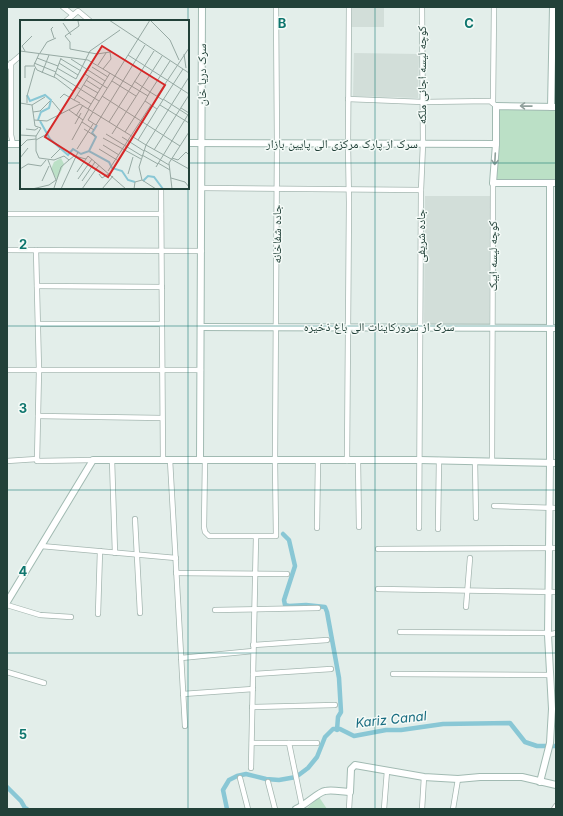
<svg xmlns="http://www.w3.org/2000/svg" width="563" height="816" viewBox="0 0 563 816" font-family="Inter,'Noto Naskh Arabic',sans-serif">
<style>
.built{fill:#d2ded9}
.green{fill:#bbe0c6}
.lines{fill:none;stroke-linecap:round;stroke-linejoin:round}
.canal{stroke:#89c7d5;stroke-width:4.5}
.street-casing{stroke:#a5b7b1;stroke-width:6}
.secondary-casing{stroke:#a1bab2;stroke-width:8}
.street{stroke:#fff;stroke-width:4.5}
.secondary{stroke:#fff;stroke-width:6}
.oneway{stroke:#90a09c}
.grid{fill:none;stroke:#0f766e;stroke-width:1;stroke-opacity:0.55}
.labels{text-anchor:middle;stroke-width:3;stroke-linejoin:round;paint-order:stroke}
.street-label{font-size:12px;fill:#224139;stroke:#f4faf7}
.water-label{font-size:13px;font-style:italic;fill:#186c80;stroke:#f4faf7}
.inset-river{fill:none;stroke:#89c7d5;stroke-width:2}
.inset-road{fill:none;stroke:#96a9a3;stroke-width:1}
.view{fill:#d62828;fill-opacity:0.15;stroke:#d62828;stroke-width:2}
.inset-edge{fill:none;stroke:#224139;stroke-width:2}
.grid-label{font-size:13px;text-anchor:middle;font-weight:bold;fill:#0f766e;stroke:#f4faf7;stroke-width:3;stroke-linejoin:round;paint-order:stroke}
</style>
<rect width="100%" height="100%" fill="#e3eeea"/>
<g class="built">
<polygon points="384,7 384,27 351,27 351,8"/>
<polygon points="354,53 419,54 418,98 353,96"/>
<polygon points="425,196 490,196 489,324 424,324"/>
</g>
<g class="green">
<polygon points="498,110 556,110 556,182 497,182"/>
<polygon points="319,797 327,809 306,809"/>
</g>
<g class="lines">
<g class="canal">
<polyline points="283,534 289,540 295,566 284,600 285,605 289,606 306,605 325,607 327,612 339,678 341,712 338,717 337,730"/>
<polyline points="7,787 21,801 25,808 27,809"/>
<polyline points="227,809 223,790 229,780 237,776 246,774 266,779 279,780 296,777 308,768 317,757 325,737 333,729 340,729 354,736 386,730 401,730 443,724 510,723 525,742 537,746 556,746"/>
</g>
<g class="street-casing">
<g id="street">
<polyline points="63,7 73,15"/>
<polyline points="66,21 78,11 90,21"/>
<polyline points="11,63 11,135 13,144"/>
<polyline points="7,67 21,55"/>
<polyline points="348,99 423,102 490,101 496,106"/>
<polyline points="493,103 494,7"/>
<polyline points="161,188 163,460"/>
<polyline points="202,188 421,190"/>
<polyline points="7,214 161,214"/>
<polyline points="7,250 202,251"/>
<polyline points="36,250 39,370 37,461 93,460"/>
<polyline points="37,286 162,287"/>
<polyline points="38,324 162,324"/>
<polyline points="7,370 201,370"/>
<polyline points="38,416 162,418"/>
<polyline points="112,460 115,553"/>
<polyline points="170,460 185,726"/>
<polyline points="205,460 204,527 205,532 209,536 276,536 275,461 277,143 276,7"/>
<polyline points="7,461 37,459"/>
<polyline points="347,461 349,203 348,144 349,7"/>
<polyline points="358,461 359,527"/>
<polyline points="475,461 476,518"/>
<polyline points="492,461 493,183"/>
<polyline points="494,506 556,508"/>
<polyline points="135,519 140,613"/>
<polyline points="317,528 318,461"/>
<polyline points="419,528 421,190 423,144 422,7"/>
<polyline points="438,529 439,460"/>
<polyline points="41,546 176,558"/>
<polyline points="378,549 556,548"/>
<polyline points="176,573 287,574"/>
<polyline points="378,589 556,592"/>
<polyline points="7,605 40,615 71,617"/>
<polyline points="466,607 470,558"/>
<polyline points="215,610 318,608"/>
<polyline points="98,614 100,551"/>
<polyline points="400,632 548,633"/>
<polyline points="548,635 556,633"/>
<polyline points="253,645 327,640"/>
<polyline points="181,658 253,651"/>
<polyline points="7,672 44,683"/>
<polyline points="253,674 331,669"/>
<polyline points="393,674 549,675"/>
<polyline points="183,694 253,689"/>
<polyline points="252,707 335,705"/>
<polyline points="252,743 317,743"/>
<polyline points="289,743 302,806"/>
<polyline points="251,768 256,537"/>
<polyline points="240,778 248,809"/>
<polyline points="268,782 275,809"/>
<polyline points="349,809 350,792"/>
<polyline points="384,809 387,771"/>
<polyline points="422,809 424,777"/>
<polyline points="453,809 458,779"/>
<polyline points="554,809 556,806"/>
</g>
</g>
<g class="secondary-casing">
<g id="secondary">
<polyline points="551,107 553,7"/>
<polyline points="556,107 496,106 496,144 493,183 556,183"/>
<polyline points="188,143 496,144"/>
<polyline points="7,144 21,144"/>
<polyline points="201,327 556,328"/>
<polyline points="200,460 202,7"/>
<polyline points="7,602 93,460 420,460 556,463"/>
<polyline points="540,782 550,743 552,709 548,635 550,463 550,183"/>
<path d="M296 809C306 805 318 792 325 791 332 789 343 792 350 792L351 769 355 765 424 777 458 779 480 777H522L556 785"/>
</g>
</g>
<use href="#street" class="street"/>
<use href="#secondary" class="secondary"/>
</g>
<defs><path id="oneway-shaft" d="M-6 0H5M1.5-3L5.5 0L1.5 3" fill="none" stroke-width="1.6" stroke-linecap="round" stroke-linejoin="round"/></defs>
<g class="oneway">
<use href="#oneway-shaft" transform="translate(526 106) rotate(-179)"/>
<use href="#oneway-shaft" transform="translate(495 159) rotate(93)"/>
</g>
<path class="grid" d="M188 7V21M375 7V809M7 163H21M188 163H556M188 188V809M7 326H556M7 490H556M7 653H556"/>
<g class="labels">
<g class="street-label">
<text transform="translate(202 75) rotate(-90)" y="4">سرک دریا خان</text>
<text transform="translate(422 75) rotate(-90)" y="4">کوچه لیسه اجانی ملکه</text>
<text x="342" y="148">سرک از پارک مرکزی الی پایین بازار</text>
<text transform="translate(277 234) rotate(-90)" y="4">جاده شفاخانه</text>
<text transform="translate(421 236) rotate(-90)" y="4">جاده شریفی</text>
<text transform="translate(493 256) rotate(-90)" y="4">کوچه لیسه ایبک</text>
<text x="379" y="331">سرک از سرورکاینات الی باغ ذخیره</text>
</g>
<g class="water-label">
<text transform="translate(391 719) rotate(-6)" y="5">Kariz Canal</text>
</g>
</g>
<g transform="translate(20 20)">
<rect width="169" height="169" fill="#e3eeea"/>
<path d="M41 138 44 144 37 160 31 149 34 142Z" fill="#bbe0c6"/>
<path class="inset-river" d="M7 75 10 81 25 75 31 80 29 88 21 92 18 100M20 101 30 119 48 135 53 129 61 134 69 131 89 142 92 148 102 151 108 160 115 162M69 131 76 117 72 113 77 105M123 161 128 156 134 157 143 169"/>
<path class="inset-road" d="M89 0 169 53M130 0 150 20 159 40M58 1 59 6 45 16 50 22V29L77 34 90 32 91 39 83 49M43 3 51 15M33 7 31 9 34 18M0 31 68 40 128 76M5 31 2 26 12 16M20 33 27 22 36 18M19 34 14 45 17 50 36 58 53 71 56 67M164 34 166 48M108 35 169 74M17 38 38 46M41 39 61 51M51 39 85 61M72 42 65 54 87 68M14 43 36 52M39 43 58 55M78 45 86 33M72 47 88 57M37 48 56 59 70 31 100 10M22 53 29 35M35 53 79 81M34 57 41 38M169 57 126 125 169 149M5 58V46H14M66 60 80 69M92 61 116 76M114 61 130 72M64 65 78 73M130 72 150 41M130 72 143 80 137 89 125 81ZM57 75 71 84M82 76 160 126M137 76 169 28M40 78 44 74 54 80M143 79 168 95M143 80 163 49M32 81 42 93M0 83 12 85 15 106 21 108 16 116V131L19 138 34 140 44 136 49 140 54 136 66 139 68 136 106 169M7 83V76L15 48M60 83 54 80 69 56M12 85 25 77M140 85 169 103M68 89 90 53M49 90 63 100M73 91 130 0M13 92 20 91 30 81M73 92 68 100 76 105 125 25M56 96 63 85M14 100 27 101 60 84 126 125 119 147 122 160 115 162 114 169M62 102 74 110M89 102 134 31M55 104 61 93M6 109 15 110 18 108M64 109 75 116M105 112 125 81M86 114 122 136M92 114 142 36M0 115 16 116M102 117 124 131M83 118 121 139M16 120 27 114M52 120 69 89M118 120 137 89M83 125 99 135M0 127 7 120 16 119M57 129 73 104M79 129 97 140M124 130 149 145M134 130 169 75M122 135 138 144M0 138 8 128M31 138 40 129M152 138 158 140 166 132 169 135M28 140 36 160M138 143 150 150M136 147 169 93 161 88M0 149 8 144 21 146 26 140M88 151 131 85M57 152 66 139M79 154 82 158 90 153M108 154 113 137M151 158 165 162 169 167M58 159 72 139M122 160 136 169M22 161 29 146M62 161 75 142M34 168 41 147 49 140M12 169 29 165 36 160M41 169 58 132M62 169 79 145M82 169 93 156M152 169 149 143 169 112"/>
<path class="view" d="M82 26 145 65 88 157 25 117Z"/>
<rect width="169" height="169" class="inset-edge"/>
</g>
<g class="grid-label">
<text x="282" y="28">B</text>
<text x="469" y="28">C</text>
<text x="23" y="249">2</text>
<text x="23" y="413">3</text>
<text x="23" y="576">4</text>
<text x="23" y="739">5</text>
</g>
<rect width="563" height="816" fill="none" stroke="#224139" stroke-width="16"/>
</svg>
